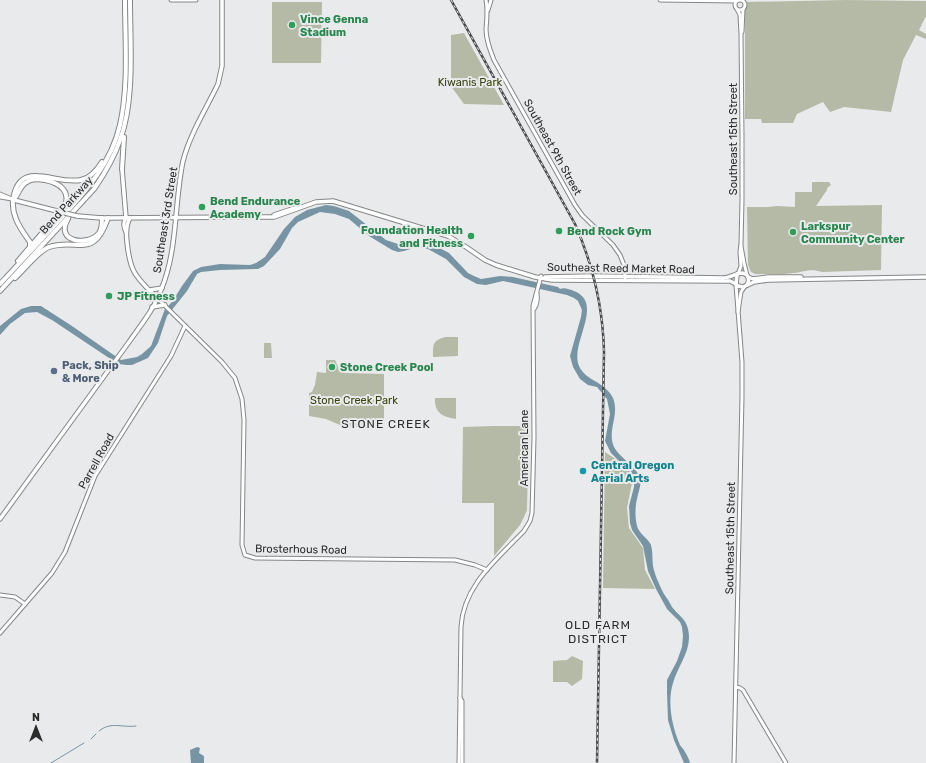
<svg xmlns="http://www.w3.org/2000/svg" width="926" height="763" viewBox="0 0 926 763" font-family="Rubik,sans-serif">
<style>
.green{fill:#b5baa7}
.water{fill:#7794a5}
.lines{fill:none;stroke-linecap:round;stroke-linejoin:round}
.stream{stroke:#7794a5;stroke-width:1}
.secondary-casing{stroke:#858687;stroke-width:5}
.primary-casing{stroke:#858687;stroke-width:5.5}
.highway-casing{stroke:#858687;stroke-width:6}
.secondary{stroke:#fff;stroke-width:3}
.primary{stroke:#fff;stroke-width:3.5}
.highway{stroke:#fff;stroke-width:4}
.rail-casing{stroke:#494a4a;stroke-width:2.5}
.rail{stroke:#e9eaeb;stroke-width:1;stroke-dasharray:3;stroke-linecap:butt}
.primary-bridge-casing{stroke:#858687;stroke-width:5.5;stroke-linecap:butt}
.primary-bridge{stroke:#fff;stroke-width:3.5}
.leisure-dot{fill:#2e9e5b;stroke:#e9eaeb;stroke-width:1.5}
.service-dot{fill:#5c6f8a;stroke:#e9eaeb;stroke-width:1.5}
.culture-dot{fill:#0f9aa8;stroke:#e9eaeb;stroke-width:1.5}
.labels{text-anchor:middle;stroke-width:4;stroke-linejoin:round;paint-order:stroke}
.leisure-label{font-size:11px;font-weight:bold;fill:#27864d;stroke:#e9eaeb;text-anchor:start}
.park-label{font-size:11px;fill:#38410f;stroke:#e9eaeb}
.street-label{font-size:11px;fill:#2b2c2c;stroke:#e9eaeb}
.service-label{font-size:11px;font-weight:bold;fill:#4e5e75;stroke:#e9eaeb;text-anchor:start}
.culture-label{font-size:11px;font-weight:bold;fill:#0d838f;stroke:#e9eaeb;text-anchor:start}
.neighbourhood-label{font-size:12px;letter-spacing:1px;fill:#2b2c2c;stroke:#e9eaeb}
</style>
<rect width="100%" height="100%" fill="#e9eaeb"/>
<g class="green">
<polygon points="846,0 926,1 926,16 919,30 926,34 926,39 916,35 903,60 891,112 844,107 830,112 823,102 797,114 793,123 762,123 761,119 745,119 745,2"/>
<polygon points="272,2 322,2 321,63 272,63"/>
<polygon points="464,33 504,105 464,104 453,89 451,83 451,35"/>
<path d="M812 182H829L831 185 827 188V190L816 206 882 205 881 270 822 272C810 268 805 272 794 273 782 275 768 274 755 274L751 272 748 265 747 207H768L777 206 795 207V192H812Z"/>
<path d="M446 337H458V356L433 357C433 345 432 340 446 337Z"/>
<polygon points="264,343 271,343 272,358 264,358"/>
<polygon points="326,360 335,360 339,369 346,373 384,374 384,420 364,426 354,427 340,425 326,419 309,416 309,393 312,392 315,385 317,372 326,373"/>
<path d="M435 398H456V419C443 417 434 413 435 398Z"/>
<polygon points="493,426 530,426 528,464 527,510 524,517 520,525 494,556 494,503 462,503 463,427"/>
<polygon points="605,452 626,466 631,473 632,483 627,508 629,528 643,548 645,570 655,589 603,588"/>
<polygon points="572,656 583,661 582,679 572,686 567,682 553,682 553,661 567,660"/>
</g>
<g class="water">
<path d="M326 205 334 206 349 211 386 240 398 244 422 241 432 244 449 253 468 273 474 276 481 279 500 276 513 277 558 287 560 289C564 287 569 289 574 291 604 303 572 341 578 363 583 381 604 380 613 398 619 413 610 426 612 440 614 457 635 462 640 478 642 485 638 492 637 499 635 507 635 518 637 526 639 534 648 538 651 545 653 552 652 559 653 566 655 576 660 586 664 594 667 598 670 603 672 607 678 615 686 619 688 629 693 649 678 665 673 683 667 702 672 727 680 745 681 747 684 749 685 752 687 755 689 759 690 763H684L674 740 668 720 667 693V680L677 661 682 647 683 636 682 627 680 622 667 609 656 589 648 571 643 546 632 530 630 523 629 506 634 487V479L631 471 625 467 611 453 605 441 610 414 607 399 597 387 588 385 580 379 573 367 570 356 581 317 582 310 578 301 574 298 567 295 503 281 486 285 477 284 464 277 446 259 428 249 417 247 404 251 398 252 392 250 369 236 349 219 335 214 320 212 298 222 292 228 280 249 264 266 258 269 220 270 201 272 197 274 187 291 167 316 158 343 148 358 132 365H127L118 364 52 320 37 312 25 313 10 324 0 335V326L21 309 31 306H41L72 326 121 360 137 357 142 354 151 346 165 309 172 302 182 286 193 271 201 267 220 264 250 265 256 263 265 257 284 229 295 217 307 210Z"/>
<polygon points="197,747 200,748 199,753 204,756 204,763 191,763 190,750"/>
</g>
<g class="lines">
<g class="stream">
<path d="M99 731C111 721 122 728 136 726"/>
<polyline points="91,739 96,734"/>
<polyline points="51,763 84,743"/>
</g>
<g class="secondary-casing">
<g id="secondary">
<polyline points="171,0 196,0"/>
<path d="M486 0C488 10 487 19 486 29 486 40 490 50 494 60L575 205 582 215 613 245 620 255 624 265 625 278"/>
<polyline points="660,0 737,1"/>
<circle cx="740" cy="5" r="5"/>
<polyline points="737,9 740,15 741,34 742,137 742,200 741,244 740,252 741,266 738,274"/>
<polyline points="488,10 491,0"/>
<polyline points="742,32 743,9"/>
<polyline points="0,194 14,200"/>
<polyline points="0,197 12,199"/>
<polyline points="741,246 744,263 747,275"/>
<polyline points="157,298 222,362 235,378 242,399 244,420 242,545 245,555 255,558 455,560 475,565 487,570"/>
<path d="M534 309C537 305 538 298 537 293"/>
<polyline points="738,312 741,292 745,286"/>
<polyline points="0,595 15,597 25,604"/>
<polyline points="0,633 52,573 65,552 95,476 171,356 185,326"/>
<polyline points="736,687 740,688 743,690 786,763"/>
<polyline points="460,698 462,701 462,763"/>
<path d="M459 763 461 627C463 586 497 559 524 531L530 521 532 513 534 438 533 306 541 276"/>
<polyline points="734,763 742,397 742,362 736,285"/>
</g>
</g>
<g class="primary-casing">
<g id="primary">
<path d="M122 169 126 218C123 222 124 228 126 232"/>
<polyline points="14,200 57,211"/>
<polyline points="274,215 298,207"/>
<polyline points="77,216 102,218 274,217 316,202 333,201 448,236 466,247 485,260 496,265 535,277 552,280 730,281 736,284"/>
<path d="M130 218C126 225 126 234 127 242 130 273 136 277 157 298"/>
<polyline points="737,274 736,284 738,286 743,287 754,282 768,280 926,277"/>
<path d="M545 277 594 276 723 278C729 278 737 273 742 273 749 274 750 280 747 285"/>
<polyline points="748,277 753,279 769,277 801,277"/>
<polyline points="150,290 162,288"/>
<polyline points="152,307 165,305"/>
<path d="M0 519 129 342C141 325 154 309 161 290 178 250 174 204 183 161 190 134 206 109 218 84L222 66V0"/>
</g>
</g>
<g class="highway-casing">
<g id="highway">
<polyline points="122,169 124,137"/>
<path d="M14 199C19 194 20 185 27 182 32 178 39 179 45 180 60 183 72 192 64 208L30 247"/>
<path d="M68 219C54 242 88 247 99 233 102 229 102 223 102 218"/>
<path d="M18 261 30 247V242C25 235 19 227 16 219 9 202 14 176 35 176 50 176 67 183 81 180 91 178 97 170 102 162"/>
<path d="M15 278C24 270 38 251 49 247 78 237 93 261 108 218"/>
<path d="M0 284C18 265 36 245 54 226 81 196 111 166 120 125 129 85 125 41 125 0"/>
<path d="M0 291 94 189C105 173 114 158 120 140 135 100 130 43 130 0"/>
</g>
</g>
<use href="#secondary" class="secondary"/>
<use href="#primary" class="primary"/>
<use href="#highway" class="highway"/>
<g class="rail-casing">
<path id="rail" d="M451 0 575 224C593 265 603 307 604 352L597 763"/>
</g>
<use href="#rail" class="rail"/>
<g class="primary-bridge-casing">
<polyline id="primary-bridge" points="57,211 77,216"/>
</g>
<use href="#primary-bridge" class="primary-bridge"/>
</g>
<g class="leisure-dot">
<circle cx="292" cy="25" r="4"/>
<circle cx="202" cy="207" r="4"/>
<circle cx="559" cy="231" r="4"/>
<circle cx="793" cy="232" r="4"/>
<circle cx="471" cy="236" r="4"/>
<circle cx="109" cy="296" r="4"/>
<circle cx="332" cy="367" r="4"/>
</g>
<circle class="service-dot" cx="54" cy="371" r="4"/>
<circle class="culture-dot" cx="583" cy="471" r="4"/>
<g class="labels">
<g class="leisure-label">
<text x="300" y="23">Vince Genna<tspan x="300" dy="13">Stadium</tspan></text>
<text x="210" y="205">Bend Endurance<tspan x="210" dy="13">Academy</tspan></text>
<text x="801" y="230">Larkspur<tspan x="801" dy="13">Community Center</tspan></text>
<text x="463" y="234" text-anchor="end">Foundation Health<tspan x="463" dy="13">and Fitness</tspan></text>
<text x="567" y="235">Bend Rock Gym</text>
<text x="117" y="300">JP Fitness</text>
<text x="340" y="371">Stone Creek Pool</text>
</g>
<g class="park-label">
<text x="470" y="86">Kiwanis Park</text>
<text x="354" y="404">Stone Creek Park</text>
</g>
<g class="street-label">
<text transform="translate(733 139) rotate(-90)" y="4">Southeast 15th Street</text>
<text transform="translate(553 147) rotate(61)" y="4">Southeast 9th Street</text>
<text transform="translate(66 205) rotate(-48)" y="4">Bend Parkway</text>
<text transform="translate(165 220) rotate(-81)" y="4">Southeast 3rd Street</text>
<text transform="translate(621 268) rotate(1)" y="4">Southeast Reed Market Road</text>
<text transform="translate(524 448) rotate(-90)" y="4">American Lane</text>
<text transform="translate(96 461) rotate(-61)" y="4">Parrell Road</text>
<text transform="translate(730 538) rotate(-89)" y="4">Southeast 15th Street</text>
<text transform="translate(301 549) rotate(1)" y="4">Brosterhous Road</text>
</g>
<g class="service-label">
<text x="62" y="369">Pack, Ship<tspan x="62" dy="13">&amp; More</tspan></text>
</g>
<g class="culture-label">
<text x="591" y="469">Central Oregon<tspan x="591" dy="13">Aerial Arts</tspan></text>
</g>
<g class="neighbourhood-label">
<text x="386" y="428">STONE CREEK</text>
<text x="598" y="629">OLD FARM<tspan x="598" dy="14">DISTRICT</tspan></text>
</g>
</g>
<g transform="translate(36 727)" stroke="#e9eaeb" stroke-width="3" paint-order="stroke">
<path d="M0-3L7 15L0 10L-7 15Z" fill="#2b2c2c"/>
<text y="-6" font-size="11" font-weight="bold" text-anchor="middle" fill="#2b2c2c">N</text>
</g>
</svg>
